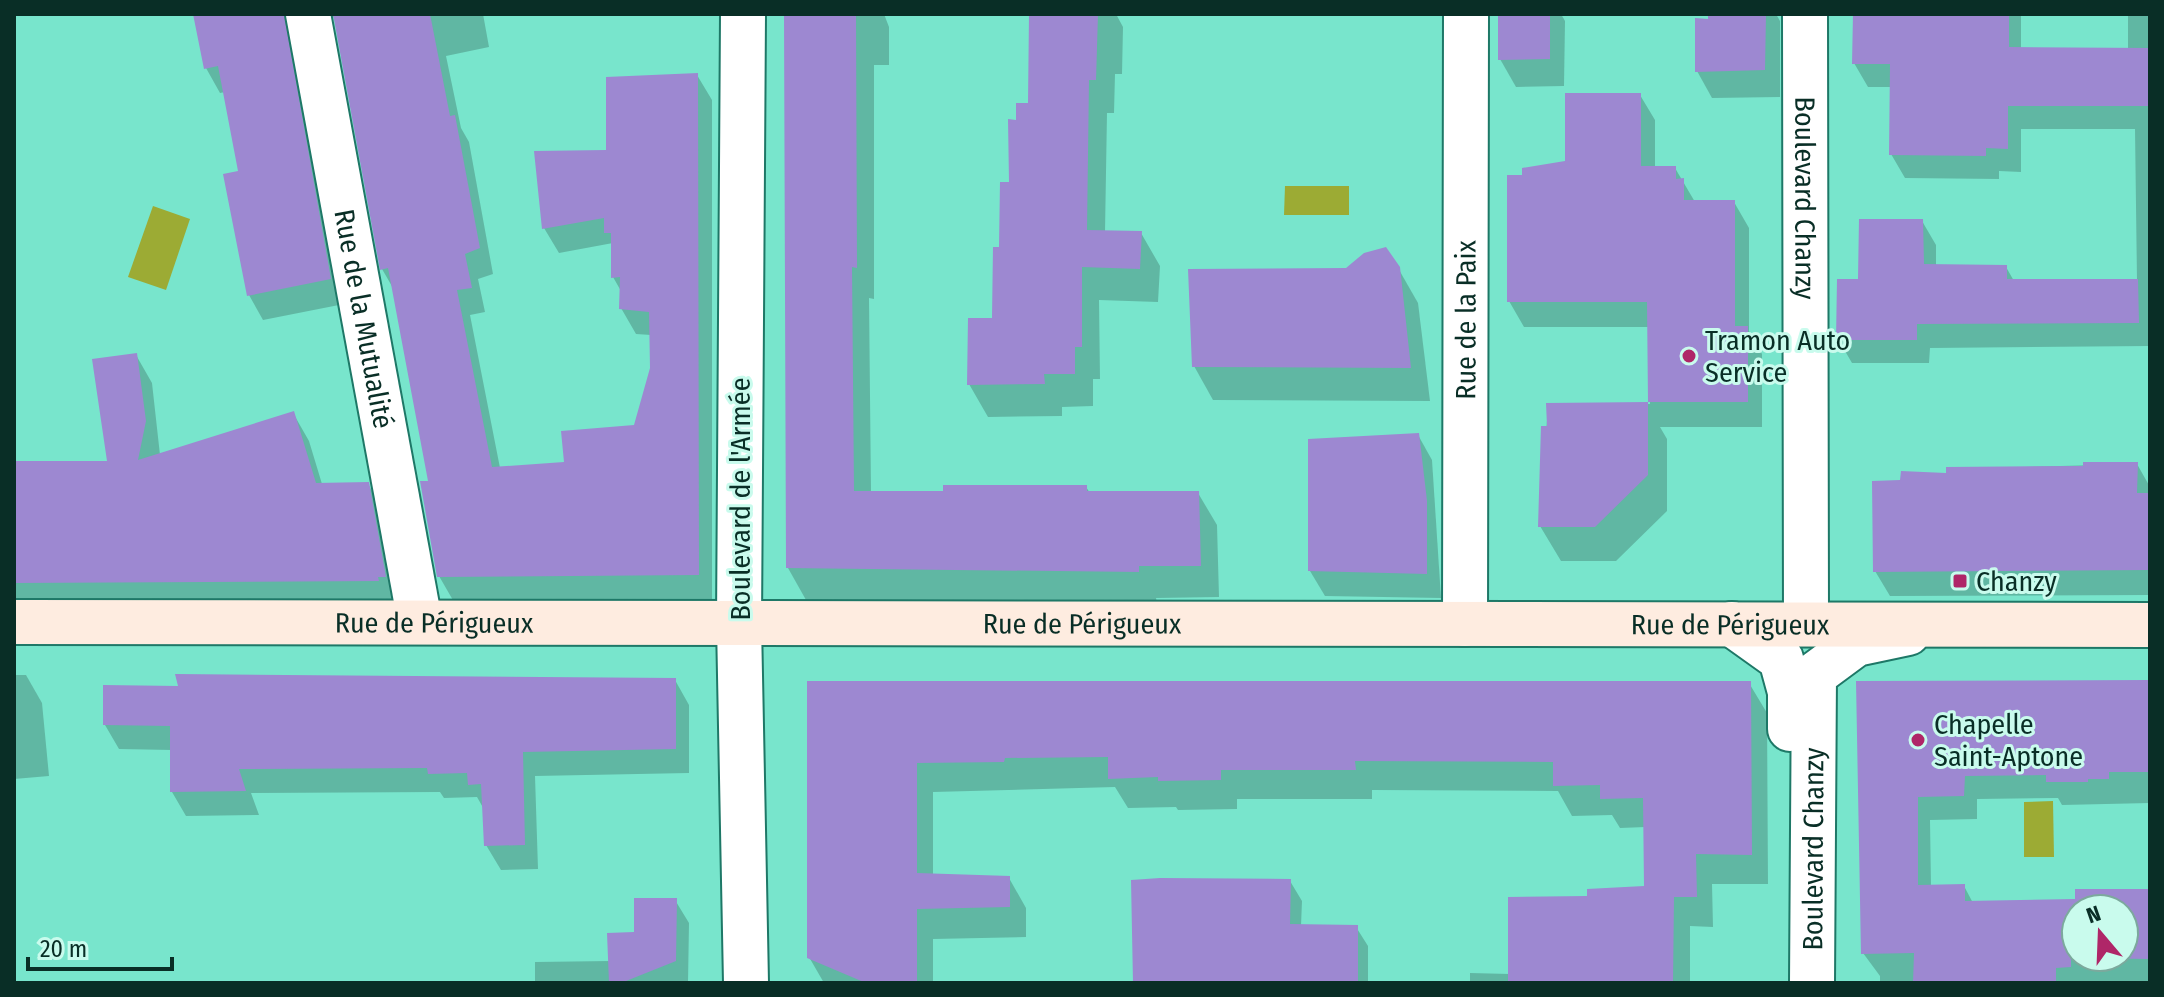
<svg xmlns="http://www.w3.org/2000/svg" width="2164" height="997" viewBox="0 0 2164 997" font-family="'Fira Sans Condensed',sans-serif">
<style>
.water{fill:#9cab34}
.shadow{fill:#0003;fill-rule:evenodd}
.building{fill:#9d88d1;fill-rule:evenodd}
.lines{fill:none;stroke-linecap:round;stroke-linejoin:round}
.street-casing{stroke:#1e7867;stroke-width:48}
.secondary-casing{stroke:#1e7867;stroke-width:48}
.street{stroke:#fff;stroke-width:44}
.secondary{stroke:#feece0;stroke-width:44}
.poi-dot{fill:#af2668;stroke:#c9fbed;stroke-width:3}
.labels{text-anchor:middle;stroke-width:6;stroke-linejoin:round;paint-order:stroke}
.street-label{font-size:28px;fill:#092e26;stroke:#c9fbed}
.poi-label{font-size:28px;fill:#092e26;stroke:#c9fbed;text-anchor:start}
</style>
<rect width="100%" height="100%" fill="#78e5cc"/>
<g class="water">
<polygon points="1285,186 1349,186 1349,215 1284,215"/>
<polygon points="153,206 190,219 166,290 128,277"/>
<polygon points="2053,801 2054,857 2024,857 2024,802"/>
</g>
<g class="shadow">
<polygon points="194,14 483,14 489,47 446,56 461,128 469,142 493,274 478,279 485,312 470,315 500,468 566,464 636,427 652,369 651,335 636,334 621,308 621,291 613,277 613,243 559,253 544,228 608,151 697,75 712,100 712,599 454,602 439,576 430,483 393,288 382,269 336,18 318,14 344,304 263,320 249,295 240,173 225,92 220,93 206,68"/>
<polygon points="786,14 884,14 889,27 889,65 874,65 874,299 869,298 871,493 1086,487 1090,493 1198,493 1217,525 1219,597 1156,598 1157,603 806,600 788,568"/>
<polygon points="1031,14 1116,14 1123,27 1122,74 1115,74 1114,113 1107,113 1105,232 1141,233 1160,266 1158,302 1099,300 1100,379 1093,379 1093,406 1062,407 1062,416 988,417 969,384 994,320 1018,122 1030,105"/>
<polygon points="1500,14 1561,14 1565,21 1564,86 1516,87 1500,59"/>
<polygon points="1710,14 1776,14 1780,21 1780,97 1712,98 1697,71"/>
<polygon points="1855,14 2021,14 2021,49 2128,50 2128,14 2150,14 2150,346 1930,348 1929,363 1852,363 1838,339 1860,281 1922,221 1936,245 1936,266 2006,267 2014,281 2137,281 2135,129 2021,129 2021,172 1999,171 1999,179 1905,178 1891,154 1891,87 1868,87 1854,63"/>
<polygon points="1640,95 1655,120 1655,168 1675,168 1695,202 1734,202 1749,228 1749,331 1762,354 1762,427 1660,427 1667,439 1667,511 1616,561 1561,561 1540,526 1548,405 1650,404 1649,327 1524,327 1509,301 1524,177 1567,163"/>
<polygon points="1398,268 1418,303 1430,401 1213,400 1194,366 1347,270"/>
<polygon points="136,355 152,383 160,455 293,413 309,441 322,484 368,484 384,512 401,605 14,610 14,463 109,463"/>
<polygon points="1418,435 1432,460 1441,598 1325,596 1310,571"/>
<polygon points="2137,464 2150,487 2150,595 1890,596 1875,571 1902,482 1948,475 1948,469"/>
<polygon points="14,675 26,675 42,703 49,776 14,779"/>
<polygon points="675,680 689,705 689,773 535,776 538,869 501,870 486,845 485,811 477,797 444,798 440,792 251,793 259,815 186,816 172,792 172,750 119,749 105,725 181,688"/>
<path d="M2150 682V803L2062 805 2058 798 1977 799V819L1930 820 1931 887 1964 886 1973 903 2077 901 2150 891V983H1880V976L1863 953 1858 683ZM2076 909H2124V957H2076Z"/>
<polygon points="809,683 1749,683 1767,713 1768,884 1712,884 1713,927 1690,926 1690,983 1470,983 1470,973 1510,974 1589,898 1646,888 1646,827 1620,828 1612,815 1572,816 1558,791 1372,790 1372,799 1237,799 1237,809 1178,810 1176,807 1128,808 1115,787 933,792 933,876 1009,878 1026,908 1026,937 933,939 933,983 824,983 809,957"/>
<polygon points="1290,881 1302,901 1301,926 1356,927 1368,946 1368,983 1135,983"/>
<polygon points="675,900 689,923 688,983 535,983 535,962 610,961"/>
</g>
<g class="building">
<polygon points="193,14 284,14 331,279 247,296 223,174 238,171 218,66 204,69"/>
<polygon points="333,14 430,14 450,116 455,115 480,248 465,254 472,288 457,290 492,467 564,462 561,431 634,425 650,368 649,312 619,309 620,277 611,278 611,233 604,233 604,218 542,229 534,151 606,150 606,77 698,73 699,575 437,577 420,481 428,481 388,268 380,270"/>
<polygon points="784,14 856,14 857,268 852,267 854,491 943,491 943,485 1087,485 1087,491 1199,491 1201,566 1139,566 1139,572 786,568"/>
<polygon points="1029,14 1098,14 1096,80 1089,80 1087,230 1142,231 1140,269 1082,267 1082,347 1075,347 1075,374 1044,374 1045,384 967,385 968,318 992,318 993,247 999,247 1000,182 1009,182 1008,119 1016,120 1016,103 1028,103"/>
<polygon points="1498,14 1550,14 1550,59 1498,60"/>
<polygon points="1708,14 1766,14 1765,70 1695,72 1695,18 1708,19"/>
<polygon points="1853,14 2009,14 2009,47 2150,48 2150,106 2008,106 2008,149 1986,148 1986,156 1889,155 1890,64 1852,64"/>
<polygon points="1565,93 1641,93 1641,166 1676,166 1676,179 1684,178 1684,200 1735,200 1735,326 1748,326 1748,402 1648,402 1647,302 1507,302 1507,175 1522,175 1522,168 1565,161"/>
<polygon points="1859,219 1923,219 1924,264 2007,265 2007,279 2138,279 2139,323 1917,324 1917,340 1836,340 1837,279 1858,279"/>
<polygon points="1386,247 1400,267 1411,368 1192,367 1188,269 1346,268 1364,253"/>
<polygon points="137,353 146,421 138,460 294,411 316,483 369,482 386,577 378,577 379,581 14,583 14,461 107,461 92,359"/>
<polygon points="1648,402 1648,475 1595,527 1538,527 1541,426 1547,426 1546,403"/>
<polygon points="1419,433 1427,501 1427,574 1308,571 1308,439"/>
<polygon points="2083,462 2138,462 2137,493 2150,493 2150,570 1873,572 1872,481 1900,480 1901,471 1946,473 1946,467 2083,466"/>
<polygon points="175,674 676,678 676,749 523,752 525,845 484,846 481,784 468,785 467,773 428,774 427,768 239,769 246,791 170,792 170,726 103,725 103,685 178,686"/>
<path d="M2150 680V772H2109V779H2088V782H2046V775L1965 776 1964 796 1918 797V885L1965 884V901L2075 899V889H2150V959L2071 958V967L2056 968V983H1913L1914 953 1861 954 1856 681ZM2076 909H2124V957H2076Z"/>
<polygon points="807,681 1751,681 1752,855 1696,854 1697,897 1674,897 1673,983 1508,983 1508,897 1587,896 1587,889 1644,886 1643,798 1600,799 1600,785 1553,786 1553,762 1355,761 1356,770 1221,770 1221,780 1158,781 1158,777 1108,779 1108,757 1005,758 1004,762 917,763 917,873 1010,876 1010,907 917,909 917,983 866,983 807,958"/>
<polygon points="1160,878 1291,879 1290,924 1358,925 1358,983 1133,983 1131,880"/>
<polygon points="634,898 677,898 676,961 621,983 609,983 607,933 634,932"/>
</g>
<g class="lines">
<g class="street-casing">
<g id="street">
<path id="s1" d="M308 14 420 622"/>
<polyline points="743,14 739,624 746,983"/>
<path id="s2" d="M1805 14 1806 623"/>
<path id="s3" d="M1465 624 1466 14"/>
<polyline points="1732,624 1781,659 1790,692 1790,729"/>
<path id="s4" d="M1812 983 1814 675 1856 644 1908 633"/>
</g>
</g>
<g class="secondary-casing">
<g id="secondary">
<path id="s5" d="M14 622 2150 625"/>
</g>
</g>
<use href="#street" class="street"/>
<use href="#secondary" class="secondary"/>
</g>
<g class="poi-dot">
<circle cx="1689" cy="356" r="8"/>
<rect x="1952" y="573" width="16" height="16" rx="4"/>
<circle cx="1918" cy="740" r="8"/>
</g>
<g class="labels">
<g class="street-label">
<text dy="10" stroke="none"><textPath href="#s2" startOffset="184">Boulevard Chanzy</textPath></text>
<text dy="10" stroke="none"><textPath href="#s1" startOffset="310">Rue de la Mutualité</textPath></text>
<text dy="10" stroke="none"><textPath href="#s3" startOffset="304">Rue de la Paix</textPath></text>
<text transform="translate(740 499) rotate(-90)" y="10">Boulevard de l'Armée</text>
<text dy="10" stroke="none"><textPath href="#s5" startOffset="420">Rue de Périgueux</textPath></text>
<text dy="10" stroke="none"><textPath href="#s5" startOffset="1068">Rue de Périgueux</textPath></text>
<text dy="10" stroke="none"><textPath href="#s5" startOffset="1716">Rue de Périgueux</textPath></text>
<text dy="10" stroke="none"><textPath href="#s4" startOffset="134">Boulevard Chanzy</textPath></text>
</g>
<g class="poi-label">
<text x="1705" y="350">Tramon Auto<tspan x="1705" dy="32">Service</tspan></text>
<text x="1976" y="591">Chanzy</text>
<text x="1934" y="734">Chapelle<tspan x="1934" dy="32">Saint-Aptone</tspan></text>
</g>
</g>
<rect width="2164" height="997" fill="none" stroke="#092e26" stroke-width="32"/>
<g transform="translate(2100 933) rotate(341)"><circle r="38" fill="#c9fbed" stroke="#7ca99d" stroke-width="2"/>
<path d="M0-6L14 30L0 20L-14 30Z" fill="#af2668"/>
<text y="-12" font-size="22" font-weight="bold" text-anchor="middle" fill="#092e26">N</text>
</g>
<path d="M28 957v12h144v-12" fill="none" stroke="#092e26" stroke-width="4"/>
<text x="40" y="957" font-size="24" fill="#092e26" stroke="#c9fbed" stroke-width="6" paint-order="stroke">20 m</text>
</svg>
